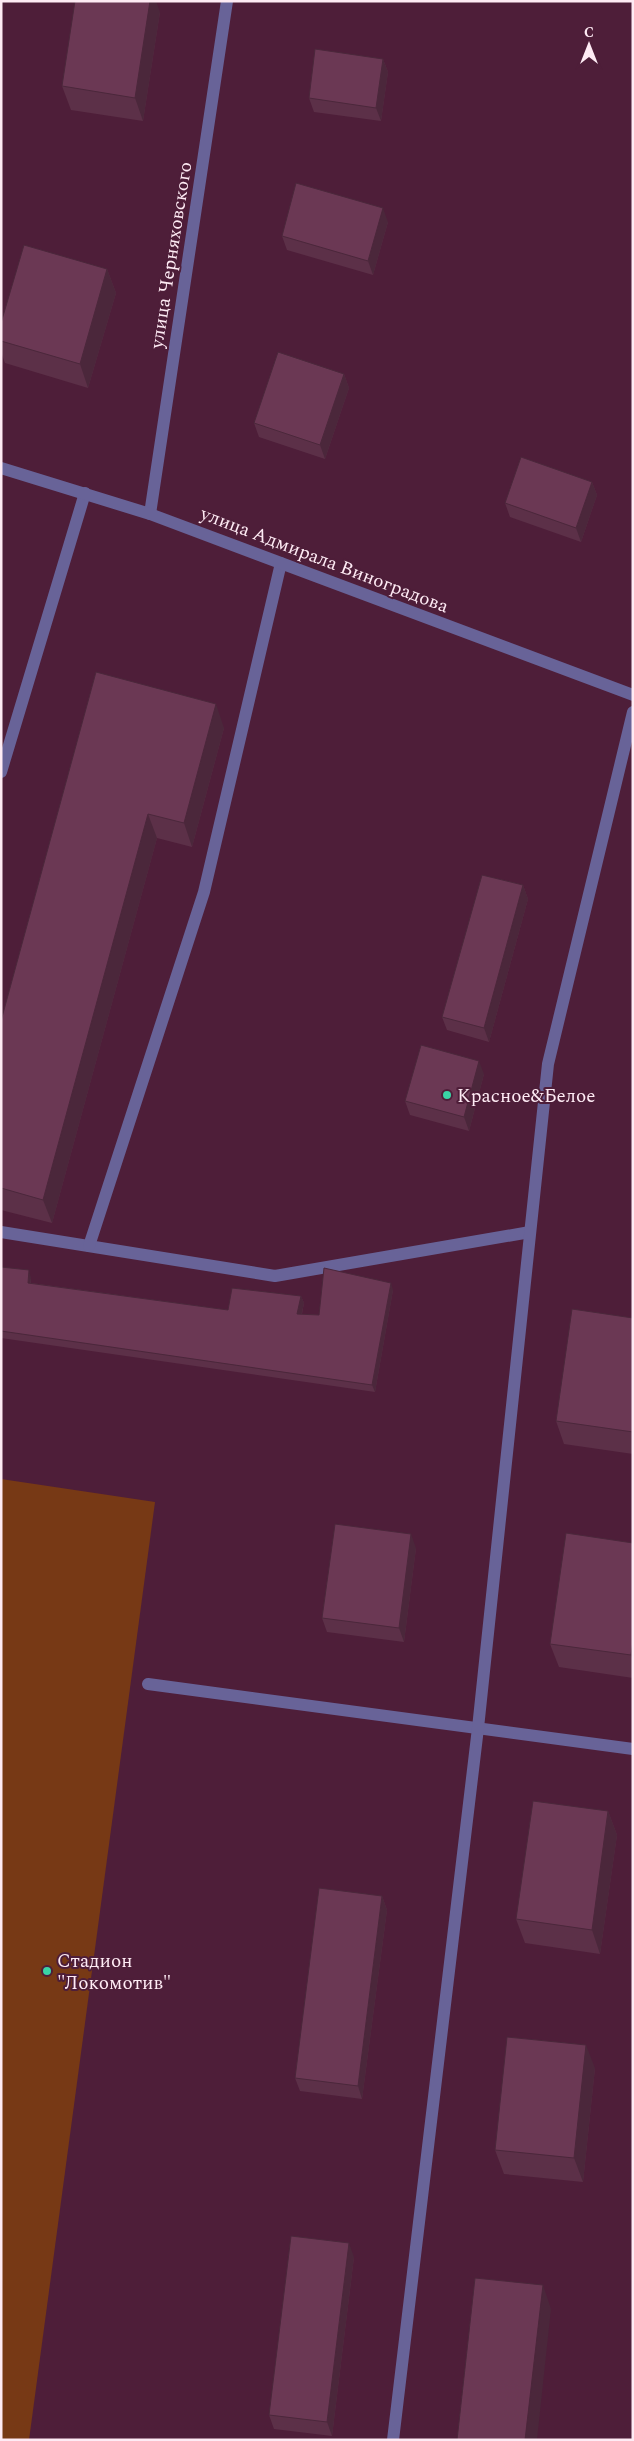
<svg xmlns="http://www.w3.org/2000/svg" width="634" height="2441" viewBox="0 0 634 2441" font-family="Spectral,serif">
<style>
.green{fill:#773915}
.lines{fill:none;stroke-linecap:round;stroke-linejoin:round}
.service{stroke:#686398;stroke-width:12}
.minor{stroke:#686398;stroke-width:12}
.tertiary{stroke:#686398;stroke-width:12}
.wall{fill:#5c3048}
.shaded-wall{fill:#4b273b}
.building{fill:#6b3854;stroke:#4b273b}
.poi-dot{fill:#3ad4a5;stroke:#4e1e39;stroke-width:2}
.labels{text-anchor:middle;stroke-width:4;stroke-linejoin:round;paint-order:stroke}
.street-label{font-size:19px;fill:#feebf4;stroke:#4e1e39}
.poi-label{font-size:19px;fill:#feebf4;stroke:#4e1e39;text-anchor:start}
</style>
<rect width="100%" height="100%" fill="#4e1e39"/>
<polygon class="green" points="1,1479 155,1502 29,2440 1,2440"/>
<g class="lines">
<g class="service">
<polyline points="1,772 85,493"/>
<polyline points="1,1232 275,1276 530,1232"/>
<polyline points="89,1246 204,892 281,563"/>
<polyline points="148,1684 633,1749"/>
</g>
<g class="minor">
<polyline points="150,514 227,1"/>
<polyline points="393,2440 478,1728 548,1064 633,712"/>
</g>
<polyline class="tertiary" points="1,468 150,514 633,695"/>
</g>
<g class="wall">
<polygon points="160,12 143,121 71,110 62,86"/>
<polygon points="383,59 388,72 381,121 314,112 309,98"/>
<polygon points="388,222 373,275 287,250 282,236"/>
<polygon points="107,269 116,293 88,388 5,363 1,352 1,323"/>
<polygon points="344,374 349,388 325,459 259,437 254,423"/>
<polygon points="592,482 597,495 581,542 510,517 505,503"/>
<polygon points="96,672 224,728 192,847 157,838 52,1223 1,1210 1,1021"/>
<polygon points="523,885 528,899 489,1042 447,1030 442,1017"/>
<polygon points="484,1074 469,1131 410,1115 405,1101"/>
<polygon points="1,1267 31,1278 31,1283 228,1310 301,1296 304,1303 302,1314 319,1315 393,1290 375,1392 1,1338"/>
<polygon points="633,1318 633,1454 564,1444 556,1421"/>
<polygon points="633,1543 633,1678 559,1667 550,1644"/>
<polygon points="416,1548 404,1642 327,1632 322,1618"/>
<polygon points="608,1811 617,1835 600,1954 525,1943 516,1919"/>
<polygon points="382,1896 387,1910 362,2099 300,2091 295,2078"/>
<polygon points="595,2068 583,2182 504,2174 495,2150"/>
<polygon points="354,2257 332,2436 274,2429 269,2415"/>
</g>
<g class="shaded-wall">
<polygon points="150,1 156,1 160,12 143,121 135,98"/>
<polygon points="383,59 388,72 381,121 376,108"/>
<polygon points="383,208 388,222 373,275 368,261"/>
<polygon points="107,269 116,293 88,388 80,364"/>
<polygon points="344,374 349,388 325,459 320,445"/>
<polygon points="592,482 597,495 581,542 576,528"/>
<polygon points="216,704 224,728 192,847 184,823"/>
<polygon points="148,814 157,838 52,1223 43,1200"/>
<polygon points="523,885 528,899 489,1042 484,1028"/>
<polygon points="479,1061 484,1074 469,1131 464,1117"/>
<polygon points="29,1270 31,1278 30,1290 28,1283"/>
<polygon points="391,1283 393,1290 375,1392 372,1385"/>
<polygon points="301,1296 304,1303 300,1321 297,1314"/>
<polygon points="411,1534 416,1548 404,1642 399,1628"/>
<polygon points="633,1641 633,1661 631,1655"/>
<polygon points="608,1811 617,1835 600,1954 592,1930"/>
<polygon points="382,1896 387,1910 362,2099 358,2086"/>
<polygon points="586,2045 595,2068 583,2182 574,2158"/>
<polygon points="349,2243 354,2257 332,2436 327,2422"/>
<polygon points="543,2285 551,2309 537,2440 525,2440"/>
</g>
<g class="building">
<polygon points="75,1 150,1 135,98 62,86"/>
<polygon points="315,49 383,59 376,108 309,98"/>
<polygon points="296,183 383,208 368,261 282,236"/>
<polygon points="24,245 107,269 80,364 1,341 1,323"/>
<polygon points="278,352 344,374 320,445 254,423"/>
<polygon points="521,457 592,482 576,528 505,503"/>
<polygon points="96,672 216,704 184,823 148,814 43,1200 1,1188 1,1021"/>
<polygon points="482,875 523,885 484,1028 442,1017"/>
<polygon points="421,1045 479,1061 464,1117 405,1101"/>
<polygon points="1,1267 29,1270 28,1283 228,1310 232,1288 301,1296 297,1314 319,1315 324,1268 391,1283 372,1385 1,1331"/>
<polygon points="572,1309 633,1318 633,1432 556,1421"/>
<polygon points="335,1524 411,1534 399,1628 322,1618"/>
<polygon points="566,1533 633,1543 633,1641 631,1655 550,1644"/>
<polygon points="533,1801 608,1811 592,1930 516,1919"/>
<polygon points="319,1888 382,1896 358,2086 295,2078"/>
<polygon points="507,2037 586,2045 574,2158 495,2150"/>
<polygon points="291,2236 349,2243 327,2422 269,2415"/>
<polygon points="475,2278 543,2285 525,2440 457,2440"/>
</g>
<g class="poi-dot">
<circle cx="447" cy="1095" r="5"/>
<circle cx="47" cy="1971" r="5"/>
</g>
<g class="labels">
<g class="street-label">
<text transform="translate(170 255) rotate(-81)" y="7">улица Черняховского</text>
<text transform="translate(325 559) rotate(21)" y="7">улица Адмирала Виноградова</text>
</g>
<g class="poi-label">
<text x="457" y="1102">Красное&amp;Белое</text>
<text x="57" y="1967">Стадион<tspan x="57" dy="22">"Локомотив"</tspan></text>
</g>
</g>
<rect width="634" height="2441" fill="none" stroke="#feebf4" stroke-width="5"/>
<g transform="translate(589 45)" stroke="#4e1e39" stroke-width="4" paint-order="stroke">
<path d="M0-4L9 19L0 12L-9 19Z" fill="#feebf4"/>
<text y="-8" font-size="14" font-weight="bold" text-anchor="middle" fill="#feebf4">С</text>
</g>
</svg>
